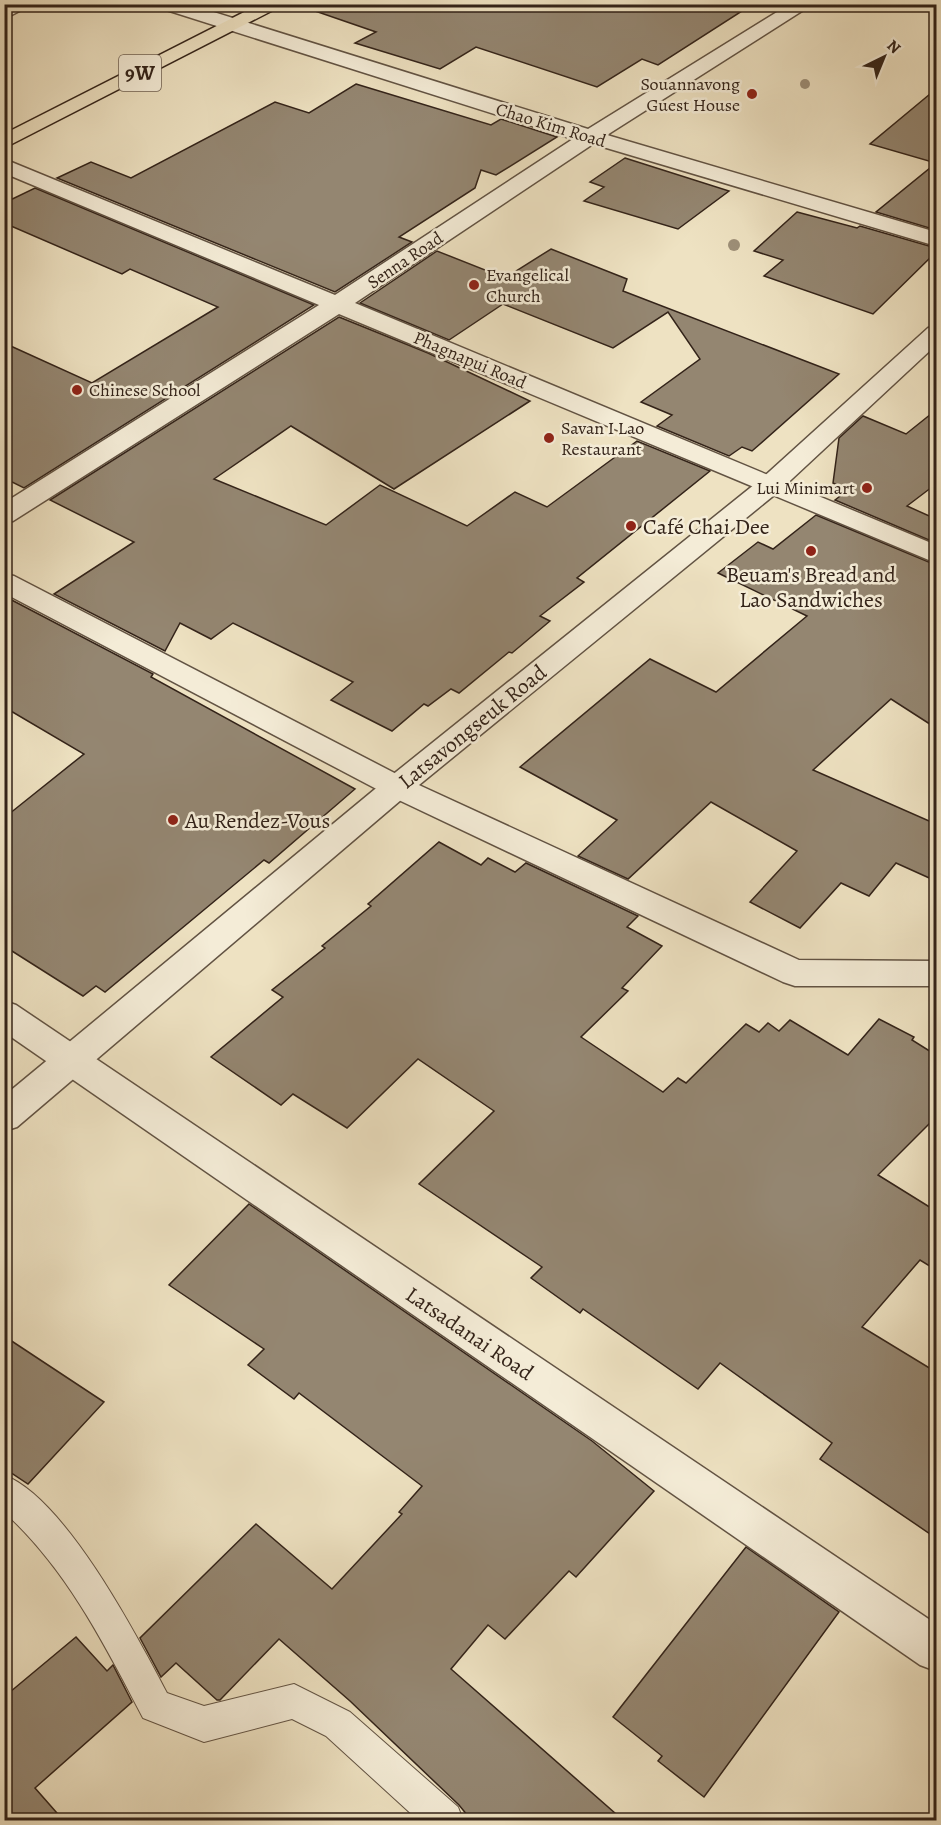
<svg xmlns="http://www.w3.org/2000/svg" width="941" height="1825" viewBox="0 0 941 1825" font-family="Alegreya,serif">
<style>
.building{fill:#948671;stroke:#332319;stroke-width:1.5}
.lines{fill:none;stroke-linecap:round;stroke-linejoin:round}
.service-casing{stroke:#625343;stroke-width:2}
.minor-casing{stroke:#625343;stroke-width:3}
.tertiary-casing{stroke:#625343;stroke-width:3}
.primary-casing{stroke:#332319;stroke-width:3}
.service{fill:#f4ecd7;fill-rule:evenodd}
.minor{fill:#f4ecd7;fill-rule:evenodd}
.tertiary{fill:#f4ecd7;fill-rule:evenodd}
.primary{fill:#eee2c2;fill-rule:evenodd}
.tree{fill:#9d8f78}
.poi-dot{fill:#8f2418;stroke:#f4ecd7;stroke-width:2}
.labels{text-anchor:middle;stroke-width:5;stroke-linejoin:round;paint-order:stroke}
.far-poi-label{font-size:18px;fill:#332319;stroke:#f4ecd7;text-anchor:start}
.far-street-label{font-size:18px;fill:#332319;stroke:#f4ecd7}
.shield{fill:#f4ecd7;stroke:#6d5f52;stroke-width:1.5}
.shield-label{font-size:21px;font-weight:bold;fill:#332319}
.poi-label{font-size:22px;fill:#332319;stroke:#f4ecd7;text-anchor:start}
.street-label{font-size:22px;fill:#332319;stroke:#f4ecd7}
</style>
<rect width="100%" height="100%" fill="#eee2c2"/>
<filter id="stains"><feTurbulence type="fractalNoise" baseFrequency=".00333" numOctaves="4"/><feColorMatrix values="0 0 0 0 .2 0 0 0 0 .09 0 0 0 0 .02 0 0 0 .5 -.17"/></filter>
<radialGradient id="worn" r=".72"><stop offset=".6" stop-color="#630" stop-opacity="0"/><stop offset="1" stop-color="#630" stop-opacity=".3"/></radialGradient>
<g class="building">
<polygon points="316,4 753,4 658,65 642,59 597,87 476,47 440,69 355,43 376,32 315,11"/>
<polygon points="356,84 491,125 501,119 557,137 496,175 481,170 475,188 399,237 412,242 335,292 57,178 91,162 131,178 275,102 309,113"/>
<polygon points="936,89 936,230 876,212 936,163 870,144"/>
<polygon points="625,158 729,191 678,229 584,201 604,187 590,182"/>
<polygon points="35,188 314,305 24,488 4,478 4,343 92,383 218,307 130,269 122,274 4,223 4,203"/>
<polygon points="797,212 857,228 860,226 936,248 936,252 873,314 764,276 783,260 754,251"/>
<polygon points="551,249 627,279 623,291 839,374 752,451 742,447 729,456 657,426 672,415 641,402 700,359 668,312 613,348 503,304 449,340 360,303 437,251 505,278"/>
<polygon points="339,317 428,353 530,401 394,489 291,426 214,479 326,525 380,485 467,526 515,492 547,507 637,441 710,471 577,578 584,582 540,616 550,621 512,653 509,652 459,693 451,689 428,706 424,704 392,731 331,700 353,682 233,623 211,639 180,623 165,651 54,594 134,542 50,500"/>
<polygon points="936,410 936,484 907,506 936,519 936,543 835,500 848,490 833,483 839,438 863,416 906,434"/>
<polygon points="816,515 936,565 936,728 891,699 813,770 936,824 936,881 896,863 869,896 841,883 800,928 750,902 797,851 711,802 628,879 578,856 617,820 520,767 650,659 716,692 807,616 718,573 758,542 773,549"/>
<polygon points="4,596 153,674 151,677 355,789 269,863 264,860 105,992 96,986 83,996 4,946 4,818 84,754 4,707"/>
<polygon points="439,842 481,865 488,858 515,872 526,863 638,916 627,927 662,946 622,988 628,991 581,1037 663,1092 678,1078 686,1083 746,1024 759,1032 768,1023 779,1031 790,1020 848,1055 879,1019 914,1037 912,1040 936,1055 936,1117 878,1175 936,1211 936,1270 920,1260 862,1327 936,1372 936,1538 820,1459 832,1443 720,1363 698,1389 583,1309 580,1313 531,1278 542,1267 419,1184 494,1111 418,1059 347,1128 293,1094 281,1105 211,1057 283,997 272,990 325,948 322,946 371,906 368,904"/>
<polygon points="249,1204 592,1441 654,1491 576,1577 569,1571 505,1639 488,1625 451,1669 624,1821 472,1821 459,1805 350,1701 279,1639 220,1700 217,1700 176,1663 161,1677 140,1638 256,1524 332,1589 402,1514 399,1512 422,1486 299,1393 294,1399 248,1365 264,1349 169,1285"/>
<polygon points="4,1336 104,1402 28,1484 4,1468"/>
<polygon points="746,1547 839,1612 704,1797 658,1761 662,1756 613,1717"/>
<polygon points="76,1637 107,1671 113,1665 132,1702 35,1788 64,1821 4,1821 4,1697"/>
</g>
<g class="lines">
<g class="service-casing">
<path id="service" d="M4 1475C65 1498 137 1636 167 1693L204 1706 294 1684 350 1712 458 1807 463 1820H418L326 1736 292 1719 204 1742 143 1718C105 1645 66 1568 4 1512Z"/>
</g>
<g class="minor-casing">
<g id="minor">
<polygon points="7,4 33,4 4,19 4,6"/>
<polygon points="158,4 188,4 588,129 790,4 813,4 607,135 936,232 936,246 593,144 355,303 936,545 936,563 339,314 13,521 4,523 4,503 319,305 4,173 4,159 335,295 573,139 160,8"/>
<polygon points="4,574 14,576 408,780 799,960 936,961 936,986 795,986 783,982 386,794 4,593"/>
<polygon points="4,1001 16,1005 936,1624 936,1671 920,1665 4,1032"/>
</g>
</g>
<g class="tertiary-casing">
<polygon id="tertiary" points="936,326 936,345 778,492 408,794 17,1127 4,1131 4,1096 386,780 760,480 928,328"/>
</g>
<g class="primary-casing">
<polygon id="primary" points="260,4 285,4 4,148 4,134"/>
</g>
<use href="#service" class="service"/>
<use href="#minor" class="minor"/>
<use href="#tertiary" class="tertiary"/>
<use href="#primary" class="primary"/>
</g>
<g class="tree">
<circle cx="805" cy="84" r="5"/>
<circle cx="734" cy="245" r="6"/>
</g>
<g class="poi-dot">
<circle cx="752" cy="94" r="6"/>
<circle cx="474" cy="285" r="6"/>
<circle cx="77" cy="390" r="6"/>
<circle cx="549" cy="438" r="6"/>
<circle cx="867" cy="488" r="6"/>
<circle cx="631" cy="526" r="6"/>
<circle cx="811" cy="551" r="6"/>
<circle cx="173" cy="820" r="6"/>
</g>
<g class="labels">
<g class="far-poi-label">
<text x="740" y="90" text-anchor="end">Souannavong<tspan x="740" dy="21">Guest House</tspan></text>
<text x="486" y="281">Evangelical<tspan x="486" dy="21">Church</tspan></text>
<text x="89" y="396">Chinese School</text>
<text x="561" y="434">Savan I Lao<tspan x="561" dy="21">Restaurant</tspan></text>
<text x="855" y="494" text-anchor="end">Lui Minimart</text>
</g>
<g class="far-street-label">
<text transform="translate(551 125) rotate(17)" y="6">Chao Kim Road</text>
<text transform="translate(405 260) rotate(-34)" y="6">Senna Road</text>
<text transform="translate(470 360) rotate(23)" y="6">Phagnapui Road</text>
</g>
<rect class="shield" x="119" y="55" width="42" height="36" rx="4.5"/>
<g class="shield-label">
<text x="140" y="80">9W</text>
</g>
<g class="poi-label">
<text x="643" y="534">Café Chai Dee</text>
<text x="811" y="582" text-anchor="middle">Beuam's Bread and<tspan x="811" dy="25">Lao Sandwiches</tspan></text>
<text x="185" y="828">Au Rendez-Vous</text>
</g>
<g class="street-label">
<text transform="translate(472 726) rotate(-39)" y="8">Latsavongseuk Road</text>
<text transform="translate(470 1333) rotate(34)" y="8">Latsadanai Road</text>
</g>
</g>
<rect width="941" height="1825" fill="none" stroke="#eee2c2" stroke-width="24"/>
<rect x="6" y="6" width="929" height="1813" fill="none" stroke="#332319" stroke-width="3"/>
<rect x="12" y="12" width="917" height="1801" fill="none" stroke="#332319" stroke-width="1.5"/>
<g transform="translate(884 57) rotate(43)" stroke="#f4ecd7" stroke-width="4.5" paint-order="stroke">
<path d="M0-4.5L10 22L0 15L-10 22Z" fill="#332319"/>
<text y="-9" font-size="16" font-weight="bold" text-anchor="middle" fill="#332319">N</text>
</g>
<rect width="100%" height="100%" filter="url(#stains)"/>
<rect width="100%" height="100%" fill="url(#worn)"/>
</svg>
